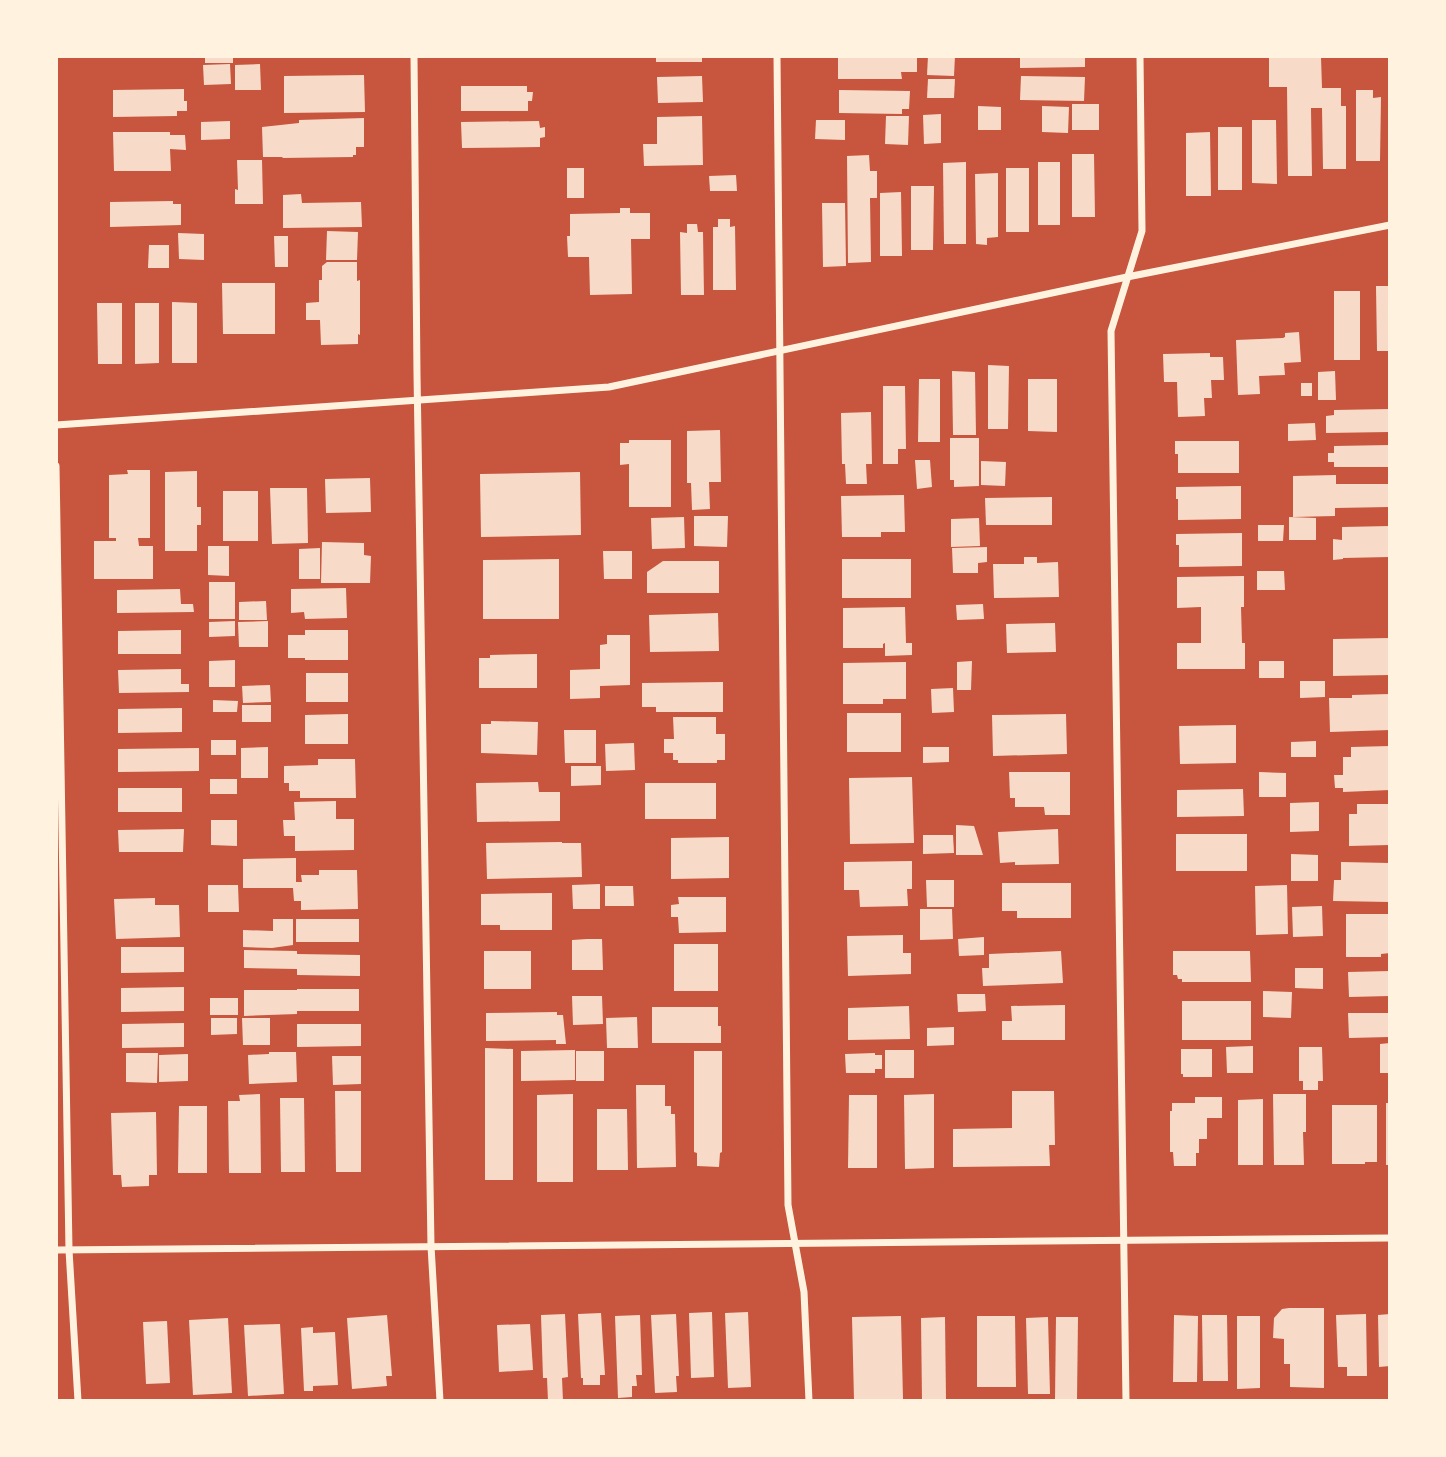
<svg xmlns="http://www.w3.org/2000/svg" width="1446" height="1457" viewBox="0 0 1446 1457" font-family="'DejaVu Sans',sans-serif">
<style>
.building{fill:#f7dbc8}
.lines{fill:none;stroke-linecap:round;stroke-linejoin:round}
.minor{stroke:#fff3e0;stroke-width:7}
</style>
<rect width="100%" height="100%" fill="#c8553d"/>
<g class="building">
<rect x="205" y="56" width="28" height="7"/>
<rect x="656" y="56" width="46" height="6"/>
<polygon points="838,56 917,56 917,72 901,72 902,79 838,79"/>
<polygon points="928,56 955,56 954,76 927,75"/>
<polygon points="1020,56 1085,56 1085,67 1020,68"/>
<polygon points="1321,57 1322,88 1341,88 1341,106 1346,106 1346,169 1323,169 1322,108 1311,108 1312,176 1288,176 1287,87 1269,87 1269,58"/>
<polygon points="230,64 231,84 204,85 203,65"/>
<polygon points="260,64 261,90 235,90 235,65"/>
<polygon points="364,75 365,112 284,113 284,76"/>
<polygon points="702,76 703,102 658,103 657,77"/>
<polygon points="1021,76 1085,77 1084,101 1020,100"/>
<polygon points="928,79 955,79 954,98 927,98"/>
<polygon points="461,86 527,86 527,92 533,92 532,101 528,101 528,111 461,111"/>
<polygon points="184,89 184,101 187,101 187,111 177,111 177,116 113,117 113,90"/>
<polygon points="839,90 910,91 909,109 902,109 902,114 839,113"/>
<polygon points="1356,90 1373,90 1373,98 1381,97 1380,161 1356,161"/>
<rect x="1072" y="104" width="27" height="26"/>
<polygon points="978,106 1001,107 1001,130 978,130"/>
<polygon points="1042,106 1069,107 1068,133 1042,132"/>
<polygon points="941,114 941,143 924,144 923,115"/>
<polygon points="702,116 703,165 644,166 643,144 657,144 657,117"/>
<polygon points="886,116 909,116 908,145 885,144"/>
<polygon points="364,118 364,147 356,147 356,155 353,155 353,157 282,158 283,157 263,157 262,127 299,123 299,120"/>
<polygon points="816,120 845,120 845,140 815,139"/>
<polygon points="1252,120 1276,120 1277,184 1252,183"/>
<polygon points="230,121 230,139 201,140 201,122"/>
<polygon points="539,121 540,128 545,127 545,137 540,138 540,147 462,148 461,122"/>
<rect x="1218" y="127" width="24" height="63"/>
<polygon points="113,132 170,132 170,135 185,135 186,150 170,149 171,171 114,171"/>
<polygon points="1210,132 1211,196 1186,196 1186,133"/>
<polygon points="1072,154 1094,154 1095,217 1072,217"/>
<polygon points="869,155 870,171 877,171 877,198 870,198 871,262 848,263 847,156"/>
<polygon points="237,160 262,160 263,204 235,204 235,189 238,190"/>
<polygon points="966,162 966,244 944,244 943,163"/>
<rect x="1038" y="162" width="22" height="63"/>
<rect x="567" y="168" width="17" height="30"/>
<rect x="1006" y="168" width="23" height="64"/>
<polygon points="998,173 998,237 987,238 987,245 976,244 975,174"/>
<polygon points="736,175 737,191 710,191 709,176"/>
<polygon points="911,186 934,186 933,250 911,250"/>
<polygon points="901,192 902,256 880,256 880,193"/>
<polygon points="301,194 302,203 361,202 362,227 283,228 283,195"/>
<polygon points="173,201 173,204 181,204 181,225 110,227 110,202"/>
<polygon points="822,203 845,203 846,266 823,267"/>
<polygon points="620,208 630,208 630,213 650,213 650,239 631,239 632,294 590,295 589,257 568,257 567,236 570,236 570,214 620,213"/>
<polygon points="718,219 730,219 730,227 735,226 736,290 713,290 713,227 718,227"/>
<polygon points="687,224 697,224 698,232 703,232 704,295 681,295 680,232 687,233"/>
<polygon points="327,231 358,232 357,260 326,260"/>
<polygon points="178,233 204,234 204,260 179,259"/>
<polygon points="274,236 288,236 288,267 275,267"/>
<polygon points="149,245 169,245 169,268 148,268"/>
<polygon points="327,262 357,262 357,281 360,280 360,335 358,334 358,344 321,345 320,320 306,320 306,303 319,302 319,280 322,280 322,266"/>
<polygon points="222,283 275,283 275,334 223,334"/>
<polygon points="1376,286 1390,286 1390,351 1377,351"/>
<rect x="1334" y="291" width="26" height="69"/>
<polygon points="172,302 197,303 197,363 172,363"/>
<polygon points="97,303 122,303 122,364 98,364"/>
<polygon points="135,303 159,303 159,363 135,364"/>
<polygon points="1299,332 1301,362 1284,363 1285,375 1259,376 1260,394 1238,395 1236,340 1283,338 1285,337 1285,333"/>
<polygon points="1210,353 1210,357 1223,357 1224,380 1211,380 1212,398 1204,398 1205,416 1178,417 1177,382 1164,382 1163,354"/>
<polygon points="988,365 1009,366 1008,429 988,429"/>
<polygon points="952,371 975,372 976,435 953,435"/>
<polygon points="1335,371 1336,400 1318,400 1318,372"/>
<polygon points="919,379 940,379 940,442 918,442"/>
<polygon points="1028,379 1057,379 1057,432 1028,431"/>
<rect x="1301" y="383" width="11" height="13"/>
<polygon points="883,386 905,386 906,449 898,449 898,464 883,464"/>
<polygon points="1390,409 1390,432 1326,433 1326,416 1334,415 1334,410"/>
<polygon points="871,412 872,464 866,464 867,484 846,484 845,464 842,464 841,413"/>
<polygon points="1315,423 1316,440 1288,441 1288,424"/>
<polygon points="720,430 721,482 709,482 710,509 692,510 691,483 687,483 687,431"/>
<polygon points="950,438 979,438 979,486 954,487 954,480 950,480"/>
<polygon points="629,440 671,440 671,507 629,507 629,464 620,465 620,443 629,443"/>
<polygon points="1175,441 1239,441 1239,473 1178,473 1178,454 1175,454"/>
<polygon points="1390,445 1390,467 1334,467 1334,462 1328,462 1328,453 1334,453 1334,446"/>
<polygon points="915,460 930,460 932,487 917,489"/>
<polygon points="981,461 1006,462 1005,486 981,485"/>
<polygon points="127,470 150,470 150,538 138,538 139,546 153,546 153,579 94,579 94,541 116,541 116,538 109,538 109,475 128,474"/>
<polygon points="197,471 197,507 201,507 201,525 197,525 197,551 165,551 165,472"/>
<polygon points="580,472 581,535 481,537 480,474"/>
<polygon points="1336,475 1336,484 1390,484 1390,507 1335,508 1335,516 1293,517 1293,476"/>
<polygon points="370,478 371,512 326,513 325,479"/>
<polygon points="1241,486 1241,519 1178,520 1178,499 1176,499 1176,487"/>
<polygon points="270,488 307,488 308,543 272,544"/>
<rect x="223" y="491" width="35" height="50"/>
<polygon points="904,495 905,532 881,532 881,537 842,537 841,496"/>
<polygon points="1052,497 1052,525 986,525 985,498"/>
<polygon points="694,516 728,516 727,547 694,546"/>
<polygon points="684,517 685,548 652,549 651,518"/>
<polygon points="1289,517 1316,518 1316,540 1289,540"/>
<polygon points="979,518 980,546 951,547 951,519"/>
<polygon points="1258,525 1284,525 1283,541 1258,541"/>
<polygon points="1390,526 1390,557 1343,558 1343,559 1333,560 1333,539 1342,540 1342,527"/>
<polygon points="1242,533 1242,566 1179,567 1179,545 1176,545 1176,534"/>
<polygon points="322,542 364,543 364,555 371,556 370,583 321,583"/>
<polygon points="208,546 229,546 229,576 208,575"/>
<polygon points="987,547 987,562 978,563 978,573 953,573 952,548"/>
<polygon points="320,548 320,579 299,579 299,549"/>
<polygon points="603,551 632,551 632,579 604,579"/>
<polygon points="1024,557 1037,557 1037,563 1058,562 1059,597 994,598 993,564 1024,564"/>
<polygon points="559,559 559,619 483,619 483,560"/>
<rect x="842" y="559" width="69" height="39"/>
<polygon points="663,561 719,561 719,593 647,593 647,572"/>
<polygon points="1257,571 1284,571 1285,590 1257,590"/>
<polygon points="1244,576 1244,607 1241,607 1242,643 1245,643 1245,669 1177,669 1177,643 1201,643 1201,607 1177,608 1177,577"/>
<rect x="209" y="582" width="26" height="37"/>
<polygon points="346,588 347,618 305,619 304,612 291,613 291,589"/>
<polygon points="180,589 181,604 193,604 194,612 117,613 117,590"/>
<polygon points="266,601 267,620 239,620 239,602"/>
<polygon points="983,604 984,619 957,620 956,605"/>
<polygon points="905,607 906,643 912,643 912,655 885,656 885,643 883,644 883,648 843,648 843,608"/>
<polygon points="718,613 719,651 650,652 649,615"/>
<polygon points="235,621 235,636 209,637 209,622"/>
<polygon points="268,621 268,647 239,647 238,622"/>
<polygon points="1055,623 1056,652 1007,653 1006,624"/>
<polygon points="181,630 181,654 118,654 118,631"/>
<polygon points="305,630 348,630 348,660 305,660 305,658 288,658 288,635 305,635"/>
<polygon points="607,635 630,635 630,685 600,686 600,698 570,699 570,670 600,669 600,645 607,644"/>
<polygon points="1390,638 1390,675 1333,676 1333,639"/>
<polygon points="537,654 537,688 479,688 479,658 490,658 490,655"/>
<polygon points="235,660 235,687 209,687 209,661"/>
<polygon points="972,661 971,690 957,690 957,662"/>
<rect x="1259" y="661" width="25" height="17"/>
<polygon points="906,662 906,699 883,699 883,704 843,704 843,663"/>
<polygon points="181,669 181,684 189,684 189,692 119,693 118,670"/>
<rect x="306" y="673" width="42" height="29"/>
<polygon points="1300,681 1325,681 1325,697 1300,698"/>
<polygon points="723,682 723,712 656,712 656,707 642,707 642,683"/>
<polygon points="270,685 271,702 243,703 242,686"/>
<polygon points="953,688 954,712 932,713 931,689"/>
<polygon points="1390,694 1390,730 1330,732 1329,698 1352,698 1352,695"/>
<polygon points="213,700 238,701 237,712 213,712"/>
<rect x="242" y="705" width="29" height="17"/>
<polygon points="182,708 182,732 118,733 118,709"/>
<rect x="847" y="713" width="54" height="39"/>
<polygon points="348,714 348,744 305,744 305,715"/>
<polygon points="1066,714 1067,754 993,756 992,715"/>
<polygon points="673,717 716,717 716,734 725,734 725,760 717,760 717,763 678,763 678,760 673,760 673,753 664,753 664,739 674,739"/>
<polygon points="491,721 538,722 537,755 481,753 481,724 491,724"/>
<polygon points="1236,725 1236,763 1180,764 1179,726"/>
<polygon points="564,730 596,730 596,763 565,763"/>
<rect x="211" y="740" width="25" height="15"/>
<polygon points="1316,741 1316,757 1291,757 1291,742"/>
<polygon points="634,743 635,770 606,771 605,744"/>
<polygon points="1390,746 1390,790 1343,792 1343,788 1335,788 1334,775 1343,775 1343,757 1351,757 1351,747"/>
<polygon points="268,747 268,778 241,778 241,748"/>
<polygon points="923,747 949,747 949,762 923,763"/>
<polygon points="199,748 199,771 118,772 118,749"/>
<polygon points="318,759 355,759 356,798 300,798 300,791 289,791 289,783 284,783 284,766 318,765"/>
<polygon points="571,766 601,766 601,785 571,786"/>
<polygon points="1009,772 1070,772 1070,815 1045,815 1044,807 1015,807 1015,798 1010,798"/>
<polygon points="1259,772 1286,773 1286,797 1259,797"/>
<polygon points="912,777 914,843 850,844 849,778"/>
<rect x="210" y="779" width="27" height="15"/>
<polygon points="538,782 539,792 560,792 560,821 477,822 476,783"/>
<rect x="645" y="783" width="71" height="36"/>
<rect x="118" y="788" width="64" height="24"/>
<polygon points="1243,789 1244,816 1177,817 1177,790"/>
<polygon points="336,801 336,819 354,819 354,850 295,851 295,836 284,836 283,820 295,820 294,802"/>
<polygon points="1319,802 1319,831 1290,832 1290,803"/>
<polygon points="1357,804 1390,804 1390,845 1349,846 1349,814 1357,814"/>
<polygon points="211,820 237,820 237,846 211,845"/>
<polygon points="956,825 974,826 983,855 956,855"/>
<polygon points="184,829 183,852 119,852 118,830"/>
<polygon points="1058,829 1059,864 1015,865 1015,862 1000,863 998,832"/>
<rect x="1176" y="834" width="71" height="37"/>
<polygon points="923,835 953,835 954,853 923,854"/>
<polygon points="729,837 729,878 671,879 671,838"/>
<polygon points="562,842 562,843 581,843 582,877 487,879 486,843"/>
<polygon points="1291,854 1318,855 1318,881 1291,881"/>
<polygon points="296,858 296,882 302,882 301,875 319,875 319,870 357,870 358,909 301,910 301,901 294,901 293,888 243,888 243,859"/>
<polygon points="912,861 912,889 907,889 908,906 860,907 859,890 844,890 844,862"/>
<polygon points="1341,862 1390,863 1390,902 1333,901 1334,880 1341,880"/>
<polygon points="926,880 954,880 954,907 927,907"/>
<polygon points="1002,883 1071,883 1071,918 1017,918 1017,911 1002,911"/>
<polygon points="600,884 600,909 573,909 572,885"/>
<polygon points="208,885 238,885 239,912 208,912"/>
<polygon points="1287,885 1288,934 1256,935 1255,886"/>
<polygon points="605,886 633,886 634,906 605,906"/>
<polygon points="552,893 552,930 500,930 500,925 481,925 481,894"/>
<polygon points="678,897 726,897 726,932 679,933 678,917 671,917 671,905 679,904"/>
<polygon points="155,898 155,905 179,905 180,937 116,939 114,899"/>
<polygon points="1322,906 1323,936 1293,937 1292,907"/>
<polygon points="920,909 952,909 953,939 920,940"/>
<polygon points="1346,914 1390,914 1390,953 1381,954 1381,957 1346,957"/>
<polygon points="273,919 293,919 293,945 272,948 243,947 243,930 273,931"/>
<rect x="296" y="919" width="63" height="23"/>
<polygon points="903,935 903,953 911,953 911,974 848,976 847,936"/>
<polygon points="984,937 984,955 959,956 958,939"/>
<polygon points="587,939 602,939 603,970 572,970 572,940"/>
<rect x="674" y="944" width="44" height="47"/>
<polygon points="121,947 184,947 184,972 121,973"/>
<polygon points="244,950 297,951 297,954 360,955 360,976 297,975 297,969 244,968"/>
<rect x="484" y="951" width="47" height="38"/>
<polygon points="1061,951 1063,983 983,986 982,968 989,968 989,954"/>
<polygon points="1173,951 1250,951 1251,982 1182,982 1182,979 1178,979 1177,975 1173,975"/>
<polygon points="1295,968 1323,968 1323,989 1295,988"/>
<polygon points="1390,971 1390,996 1349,997 1348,972"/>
<polygon points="184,987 184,1011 121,1012 121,988"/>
<polygon points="297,989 359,989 359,1011 297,1011 297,1014 244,1016 244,990 297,990"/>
<polygon points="1263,991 1292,992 1291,1018 1263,1017"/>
<polygon points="957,994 985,994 986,1011 958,1012"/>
<polygon points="572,996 602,996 603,1024 573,1025"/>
<rect x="210" y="998" width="28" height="17"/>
<rect x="1182" y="1001" width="69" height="39"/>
<polygon points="1065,1005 1065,1040 1002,1040 1002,1021 1012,1021 1011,1006"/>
<polygon points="909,1006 910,1039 848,1040 848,1008"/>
<polygon points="652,1007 718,1007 718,1026 721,1026 721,1043 652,1043"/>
<polygon points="557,1012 557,1015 563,1015 566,1044 556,1044 556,1040 486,1041 486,1013"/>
<polygon points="1348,1013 1390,1013 1390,1037 1349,1038"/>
<polygon points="637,1017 638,1048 607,1048 606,1018"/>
<polygon points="211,1018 237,1018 237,1034 211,1035"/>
<polygon points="242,1018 270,1018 270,1045 243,1045"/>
<polygon points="184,1023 184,1047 122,1048 122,1024"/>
<polygon points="297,1024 361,1024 361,1046 297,1047"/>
<polygon points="954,1027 954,1045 927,1046 927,1028"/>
<polygon points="1390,1043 1390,1073 1380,1073 1380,1044"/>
<polygon points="1253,1046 1253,1073 1227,1073 1226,1047"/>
<polygon points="1299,1047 1322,1047 1323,1081 1318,1081 1318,1090 1303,1090 1303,1081 1299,1081"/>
<polygon points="485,1048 513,1049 513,1180 485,1180"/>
<polygon points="1181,1049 1212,1049 1212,1077 1183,1077 1183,1074 1181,1074"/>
<polygon points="575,1050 575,1080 521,1081 521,1051"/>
<rect x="885" y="1050" width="29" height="28"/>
<rect x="576" y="1051" width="28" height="30"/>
<polygon points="694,1051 722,1051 722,1152 720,1153 719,1167 697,1166 697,1153 694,1152"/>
<polygon points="269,1052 296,1052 297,1082 249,1084 248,1055 269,1054"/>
<polygon points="126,1053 158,1053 157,1083 126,1082"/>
<polygon points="875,1053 875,1055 882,1055 882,1069 875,1069 875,1073 846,1073 845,1054"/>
<polygon points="188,1054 188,1081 159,1082 159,1055"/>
<polygon points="332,1056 361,1056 361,1084 333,1085"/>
<polygon points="636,1085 665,1085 665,1106 671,1106 671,1114 675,1114 676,1167 637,1168"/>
<polygon points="335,1091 361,1091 361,1172 336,1172"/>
<polygon points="1012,1091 1054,1091 1055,1145 1049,1145 1050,1166 953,1167 953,1129 1012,1128"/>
<polygon points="260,1094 261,1173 229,1173 228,1101 240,1101 239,1095"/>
<polygon points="573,1094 573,1182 537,1182 537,1095"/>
<polygon points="934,1094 934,1168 905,1169 904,1095"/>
<polygon points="1273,1094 1306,1094 1306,1132 1303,1132 1304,1165 1274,1165"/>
<polygon points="849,1095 877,1095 877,1168 848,1168"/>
<polygon points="1195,1097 1222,1097 1222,1118 1207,1118 1207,1139 1199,1139 1199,1153 1196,1153 1196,1166 1174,1166 1173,1152 1170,1152 1170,1111 1172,1111 1172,1103 1195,1103"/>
<polygon points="280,1098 304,1098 305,1172 281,1172"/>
<polygon points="1263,1099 1263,1165 1238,1165 1238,1100"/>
<rect x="1386" y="1103" width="4" height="62"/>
<polygon points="1332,1105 1377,1105 1377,1162 1365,1162 1365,1164 1332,1164"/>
<polygon points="179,1106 207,1106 207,1173 178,1173"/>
<polygon points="597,1109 627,1109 628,1170 597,1170"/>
<polygon points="156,1112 157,1175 149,1175 149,1186 122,1187 121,1175 113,1175 111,1113"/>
<polygon points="1289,1308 1324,1308 1324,1388 1290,1387 1290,1364 1284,1364 1284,1339 1273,1338 1274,1318 1282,1309"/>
<polygon points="712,1312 714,1377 691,1378 689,1313"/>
<polygon points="748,1312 751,1387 728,1388 725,1313"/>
<polygon points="601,1313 605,1375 600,1375 600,1385 583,1385 583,1378 581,1378 578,1314"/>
<polygon points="565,1314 568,1377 562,1378 563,1401 548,1401 547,1378 543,1378 541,1315"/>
<polygon points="676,1314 679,1376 676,1376 677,1392 655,1393 651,1315"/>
<polygon points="1366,1314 1367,1376 1347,1376 1347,1367 1338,1367 1336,1315"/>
<polygon points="1390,1314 1390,1366 1379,1367 1378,1315"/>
<polygon points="387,1315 392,1376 386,1376 387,1386 352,1389 347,1318"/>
<polygon points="640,1315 642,1375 636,1375 637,1386 632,1386 632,1397 618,1398 615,1316"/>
<polygon points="1174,1315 1198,1316 1197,1382 1173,1382"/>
<polygon points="1202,1315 1227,1315 1228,1381 1203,1381"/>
<polygon points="901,1316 903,1399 880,1399 880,1401 854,1400 852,1317"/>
<polygon points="977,1316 1015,1316 1016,1387 977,1387"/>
<polygon points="1237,1316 1260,1316 1260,1388 1237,1389"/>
<polygon points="945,1317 946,1401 922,1401 921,1318"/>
<polygon points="1048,1317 1050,1394 1028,1394 1026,1318"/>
<polygon points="1056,1317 1078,1317 1077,1400 1055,1400"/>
<polygon points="228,1318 232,1393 193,1395 189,1320"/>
<polygon points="167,1321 170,1383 146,1384 143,1322"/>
<polygon points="280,1324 284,1394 248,1396 244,1325"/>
<polygon points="530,1324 533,1370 499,1372 497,1325"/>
<polygon points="313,1327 313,1333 335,1332 338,1385 313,1386 313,1391 304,1391 301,1328"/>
</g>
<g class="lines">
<g class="minor">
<polyline points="414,56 417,374 431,1246 440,1401"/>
<polyline points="777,56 788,1205 804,1292 809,1401"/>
<polyline points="56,425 609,387 1127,277 1390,225"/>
<polyline points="56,466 69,1250 78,1401"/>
<polyline points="56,1250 1390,1238"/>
<polyline points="1126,1401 1111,331 1142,231 1140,56"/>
</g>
</g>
<rect width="1446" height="1457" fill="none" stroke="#fff3e0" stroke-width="116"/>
</svg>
